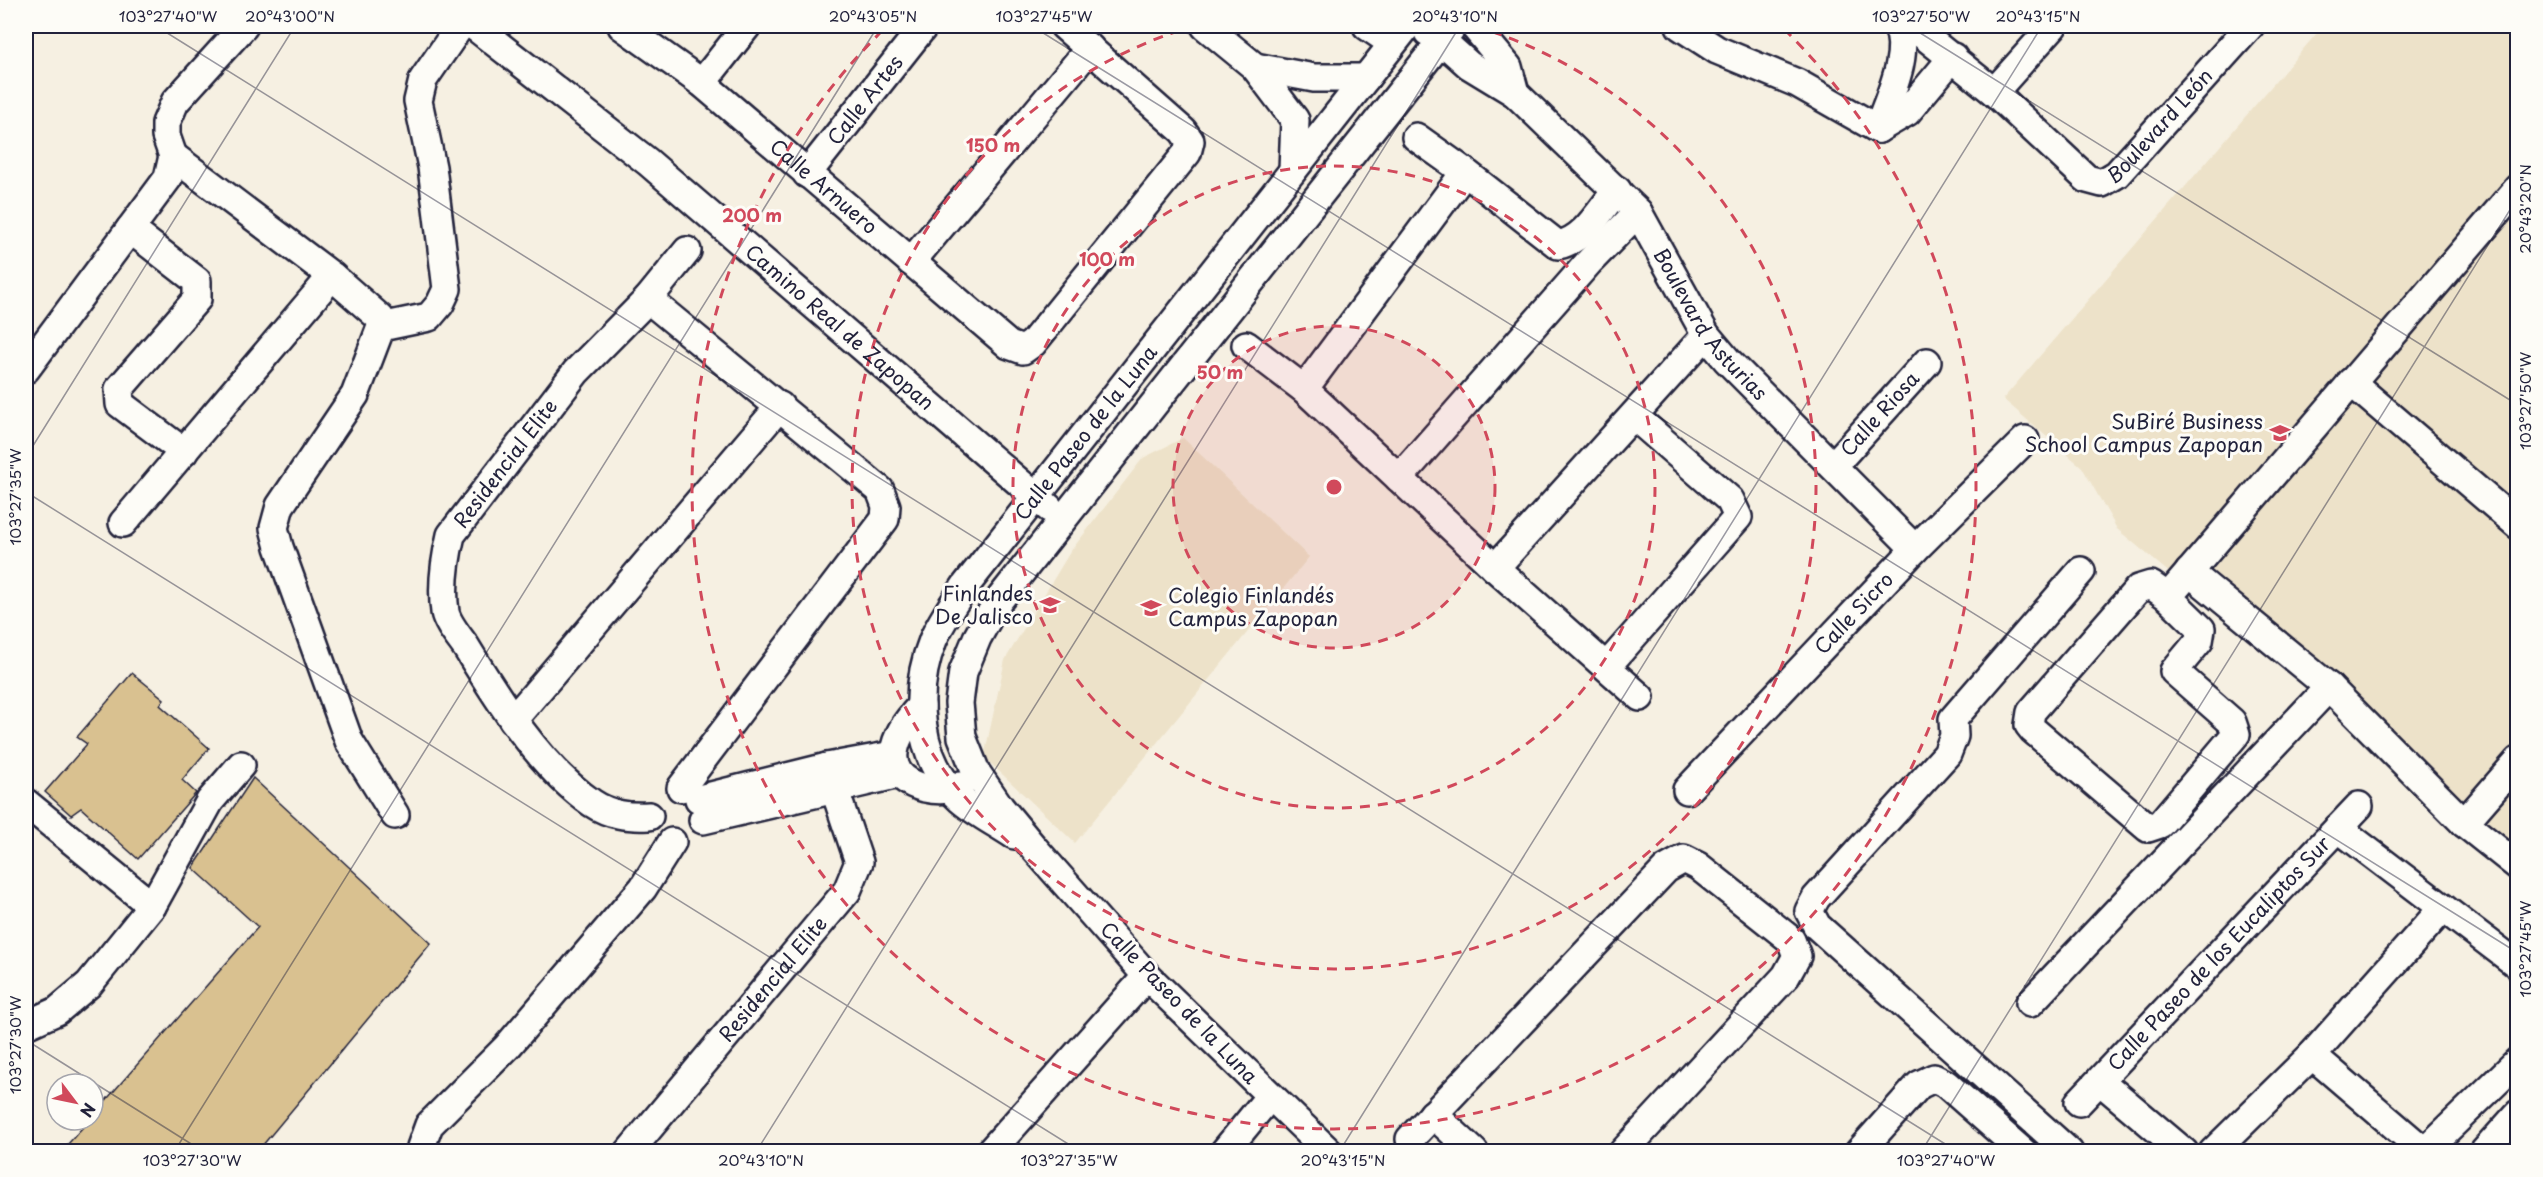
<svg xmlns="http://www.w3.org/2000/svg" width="2543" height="1177" viewBox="0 0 2543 1177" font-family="'Playpen Sans',sans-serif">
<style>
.built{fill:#ede2c9}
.building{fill:#d9c190;stroke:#22223b;stroke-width:1.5}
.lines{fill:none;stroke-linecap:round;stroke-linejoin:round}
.minor-casing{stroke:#22223b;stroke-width:32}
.minor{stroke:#fdfcf7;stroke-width:27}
.ticks{fill:none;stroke:#22223b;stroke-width:1.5;stroke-opacity:0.45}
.ring{fill:none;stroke:#d1495b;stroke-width:3;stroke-dasharray:10 8}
.labels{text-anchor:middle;stroke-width:6;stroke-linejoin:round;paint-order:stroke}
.street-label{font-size:20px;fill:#22223b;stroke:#fdfcf7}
.poi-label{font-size:20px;fill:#22223b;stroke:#fdfcf7;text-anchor:end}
.centre{fill:#d1495b;stroke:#fdfcf7;stroke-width:3}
.ring-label{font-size:18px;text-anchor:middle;font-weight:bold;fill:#d1495b;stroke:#fdfcf7;stroke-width:6;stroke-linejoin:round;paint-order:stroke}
.neatline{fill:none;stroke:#22223b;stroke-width:2}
.ticks-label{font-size:15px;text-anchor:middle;fill:#22223b}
</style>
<rect width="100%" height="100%" fill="#f6f0e2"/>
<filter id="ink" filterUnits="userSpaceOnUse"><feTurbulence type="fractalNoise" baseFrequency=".0167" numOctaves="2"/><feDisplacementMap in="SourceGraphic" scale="12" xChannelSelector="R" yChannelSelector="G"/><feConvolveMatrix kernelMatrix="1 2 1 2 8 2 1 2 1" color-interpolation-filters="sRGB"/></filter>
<g filter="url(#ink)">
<g class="built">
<polygon points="2323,26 2517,26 2517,863 2117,529 2082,467 2003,399"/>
<polygon points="1183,438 1309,557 1075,843 984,757 1005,660 1070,552 1143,458"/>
</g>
<g class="building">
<polygon points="132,673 164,699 160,705 209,748 182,780 196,793 138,859 81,808 71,815 45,792 87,744 77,737"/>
<polygon points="253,778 431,943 257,1152 61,1152 89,1120 93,1120 93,1115 258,927 193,868"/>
</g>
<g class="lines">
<g class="minor-casing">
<g id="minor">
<path id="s1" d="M474 26 648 162 1049 508"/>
<path id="s2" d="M622 26 702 83 1009 345 1023 350 1033 343 1187 153 1190 141 1183 131 1064 26"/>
<polyline points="1205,26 1255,67 1295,120 1293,170"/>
<polyline points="1367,26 1392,43"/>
<polyline points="1474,26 1508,67 1515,93"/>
<polyline points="1680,26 1717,50 1797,83 1878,129"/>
<path id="s3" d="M1912 26 1994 92 2087 179 2102 183 2117 174 2250 26"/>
<path id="s4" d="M1428 32 1441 40 1469 65 1515 93 1638 212 1706 335 1727 360 1915 549"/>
<polyline points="1255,67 1314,78 1366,78"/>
<polyline points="702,83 747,26"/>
<polyline points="1994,92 2053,26"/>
<path d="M1878 129C1887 101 1912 53 1897 26"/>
<polyline points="1878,129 1907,112 1953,57"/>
<path d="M1416 137 1465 172 1558 245C1585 240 1600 210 1617 190"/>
<path id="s5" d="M807 174 924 26"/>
<polyline points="130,229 197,281 197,299 119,389 120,404 184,452"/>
<polyline points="911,262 1090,48"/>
<polyline points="332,276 380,318 381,327 355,395 280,506 274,528 279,547 349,741 395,815"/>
<polyline points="648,299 880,490 886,506 885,519 681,788"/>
<polyline points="381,327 429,317 440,304 447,289 432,167 418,101 423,80 460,26"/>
<polyline points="1246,345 1304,389 1495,568 1640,697"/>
<polyline points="26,369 168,178 173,156 166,136 166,123 175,102 244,26"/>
<polyline points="2351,382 2518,525"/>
<polyline points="1304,389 1465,172"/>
<path id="s6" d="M1833 466 1927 362"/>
<polyline points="1399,478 1589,262 1638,212"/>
<polyline points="123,523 332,276 173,156"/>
<polyline points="1495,568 1706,335"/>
<polyline points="2189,572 2329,687 2464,823 2518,866"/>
<polyline points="2168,597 2201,629 2199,641 2174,671 2232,722 2236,734 2160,824 2148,828 2033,730 2029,725 2031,712 2138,589 2151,585 2168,597 2518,188"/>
<polyline points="1607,666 1738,517 1730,500 1635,417"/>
<path d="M921 706C895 732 874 775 925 788 938 791 949 791 961 785"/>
<polyline points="513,720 780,406"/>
<path id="s7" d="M1687 790 1915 549 2025 440"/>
<polyline points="699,799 827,767 893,755"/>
<polyline points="26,803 152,906"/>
<path id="s8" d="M649 816C628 817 610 815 592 803 540 767 499 701 466 647 459 637 447 623 445 612 441 585 445 560 451 535L576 372 648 299 687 251"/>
<polyline points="703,820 899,774"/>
<polyline points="2464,823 2518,761"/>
<polyline points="2338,828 2518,965"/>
<path id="s9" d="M1014 835C996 823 976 813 960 799 917 760 912 692 933 640 941 621 954 603 966 585L1407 26"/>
<polyline points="2030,1003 2329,687"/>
<polyline points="26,1025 57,1011 89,984 152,906 210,801 241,765"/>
<polyline points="2312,1055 2424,1151"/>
<polyline points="2100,1081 2184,1152"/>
<path id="s10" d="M2079 1102 2359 806"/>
<polyline points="1433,1114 1474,1152"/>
<polyline points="1410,1139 1666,869 1684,859 1698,866 1791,940 1797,956 1786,976 1623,1152"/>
<polyline points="424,1152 421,1147 429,1125 507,1047 643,888 672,842"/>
<path id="s11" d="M629 1152 847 891 859 862 827 767"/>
<polyline points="990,1152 1147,976"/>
<polyline points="1224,1152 1270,1096"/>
<polyline points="1329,1152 1147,976 1034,848 1000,807 976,772 962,737 959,703 963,672 977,638 996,604 1453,26"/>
<polyline points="1859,1152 1919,1085 1934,1078 1946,1084 2023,1152"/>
<polyline points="2069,1152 1817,926 1809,911 1816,898 1947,754 1954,736 1953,719 2081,571"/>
<polyline points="2213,1152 2312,1055 2443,908"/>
<polyline points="2424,1152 2518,1061"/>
<polyline points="2484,1152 2518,1114"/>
</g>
</g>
<use href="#minor" class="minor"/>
</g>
</g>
<path class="ticks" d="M156 26 1958 1152M1032 26 2518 953M1909 26 2518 405M26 457 295 26M26 492 1081 1152M26 1040 204 1152M174 1152 878 26M756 1152 1460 26M1339 1152 2042 26M1921 1152 2518 197M2504 1152 2518 1129"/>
<circle cx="1334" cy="487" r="161" fill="#d1495b" fill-opacity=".12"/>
<g class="ring">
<circle cx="1334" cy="487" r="161"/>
<circle cx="1334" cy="487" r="321"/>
<path d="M1475 26A482 482 0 1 1 1193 26"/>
<path d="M1784 29A642 642 0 1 1 884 29"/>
</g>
<defs>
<g id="school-bare" transform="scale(1.62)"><path d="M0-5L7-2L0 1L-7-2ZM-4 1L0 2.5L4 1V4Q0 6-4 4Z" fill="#d1495b" stroke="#fdfcf7" stroke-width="2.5" paint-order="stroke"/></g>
</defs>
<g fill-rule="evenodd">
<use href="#school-bare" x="2280" y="433"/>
<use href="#school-bare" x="1050" y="605"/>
<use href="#school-bare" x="1151" y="608"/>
</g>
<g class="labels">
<g class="street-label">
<text dy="7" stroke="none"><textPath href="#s5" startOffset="94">Calle Artes</textPath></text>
<text dy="7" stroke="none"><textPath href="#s3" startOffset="330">Boulevard León</textPath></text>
<text dy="7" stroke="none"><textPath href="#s2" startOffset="258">Calle Arnuero</textPath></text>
<text dy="7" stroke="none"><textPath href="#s4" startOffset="412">Boulevard Asturias</textPath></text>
<text dy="7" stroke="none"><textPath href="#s1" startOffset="474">Camino Real de Zapopan</textPath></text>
<text dy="7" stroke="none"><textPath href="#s6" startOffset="70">Calle Riosa</textPath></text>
<text dy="7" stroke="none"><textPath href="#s9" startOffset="494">Calle Paseo de la Luna</textPath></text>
<text dy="7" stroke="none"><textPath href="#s8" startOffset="470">Residencial Elite</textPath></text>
<text dy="7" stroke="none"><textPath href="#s7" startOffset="243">Calle Sicro</textPath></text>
<text dy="7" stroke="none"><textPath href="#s10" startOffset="204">Calle Paseo de los Eucaliptos Sur</textPath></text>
<text dy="7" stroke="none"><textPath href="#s11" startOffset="225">Residencial Elite</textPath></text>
<text transform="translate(1179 1003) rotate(46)" y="7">Calle Paseo de la Luna</text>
</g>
<g class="poi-label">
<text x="2263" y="429">SuBiré Business<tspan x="2263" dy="23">School Campus Zapopan</tspan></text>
<text x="1033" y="601">Finlandes<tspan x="1033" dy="23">De Jalisco</tspan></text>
<text x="1168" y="603" text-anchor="start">Colegio Finlandés<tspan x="1168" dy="23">Campus Zapopan</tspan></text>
</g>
</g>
<circle cx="1334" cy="487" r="9" class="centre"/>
<g class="ring-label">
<text x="993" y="152">150 m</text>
<text x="752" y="222">200 m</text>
<text x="1107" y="266">100 m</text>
<text x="1220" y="379">50 m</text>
</g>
<rect width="2543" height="1177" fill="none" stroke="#fdfcf7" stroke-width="66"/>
<g transform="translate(75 1102) rotate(122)"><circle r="28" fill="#fdfcf7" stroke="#a5a5ac" stroke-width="1.5"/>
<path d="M0-4.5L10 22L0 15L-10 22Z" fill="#d1495b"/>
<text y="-9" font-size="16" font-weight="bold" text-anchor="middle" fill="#22223b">N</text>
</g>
<rect x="33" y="33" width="2477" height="1111" class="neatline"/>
<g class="ticks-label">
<text x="168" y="22">103°27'40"W</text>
<text x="290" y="22">20°43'00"N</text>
<text x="873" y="22">20°43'05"N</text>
<text x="1044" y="22">103°27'45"W</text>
<text x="1455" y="22">20°43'10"N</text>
<text x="1921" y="22">103°27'50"W</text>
<text x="2038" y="22">20°43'15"N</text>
<text transform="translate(2526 209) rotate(-90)" y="5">20°43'20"N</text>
<text transform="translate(2526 401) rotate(-90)" y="5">103°27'50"W</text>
<text transform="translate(16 497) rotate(-90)" y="5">103°27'35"W</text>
<text transform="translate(2526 949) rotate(-90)" y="5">103°27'45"W</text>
<text transform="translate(16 1045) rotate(-90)" y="5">103°27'30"W</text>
<text x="192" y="1166">103°27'30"W</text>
<text x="761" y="1166">20°43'10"N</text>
<text x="1069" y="1166">103°27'35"W</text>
<text x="1343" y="1166">20°43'15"N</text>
<text x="1946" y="1166">103°27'40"W</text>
</g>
</svg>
